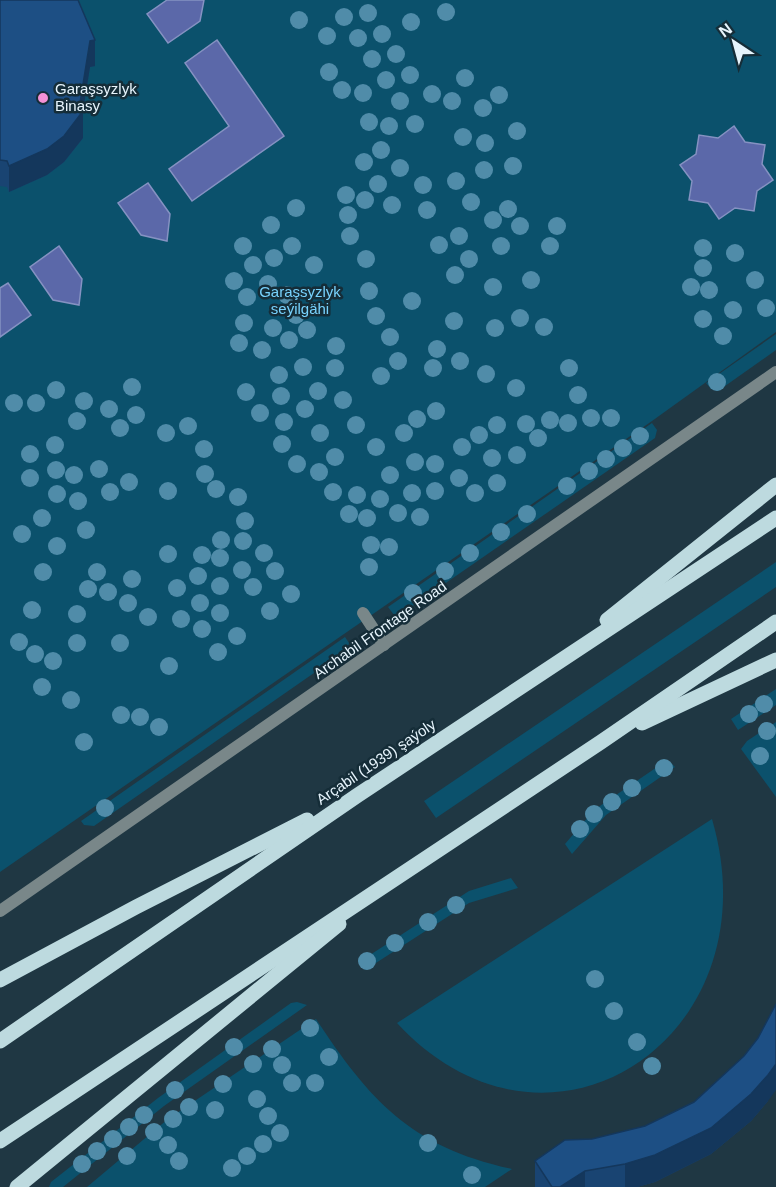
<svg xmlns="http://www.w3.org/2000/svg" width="776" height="1187" viewBox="0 0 776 1187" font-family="Helvetica,sans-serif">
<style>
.green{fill:#0b516c}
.water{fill:#5b68a9;stroke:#8592c2;stroke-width:1.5}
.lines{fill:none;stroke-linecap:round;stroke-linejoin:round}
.lane{stroke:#798789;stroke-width:12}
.street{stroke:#798789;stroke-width:12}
.primary{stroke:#bddadf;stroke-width:15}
.tree{fill:#508ca9}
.wall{fill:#194472}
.shaded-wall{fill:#14375c}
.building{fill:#1d4f84;stroke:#14375c;stroke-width:1.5}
.poi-dot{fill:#f391d6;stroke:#152d38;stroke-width:2}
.labels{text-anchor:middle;stroke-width:5;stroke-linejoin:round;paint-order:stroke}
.poi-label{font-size:15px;fill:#e7f5fd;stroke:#152d38;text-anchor:start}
.park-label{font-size:15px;fill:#78d2fd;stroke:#152d38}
.street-label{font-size:15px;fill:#e7f5fd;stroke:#152d38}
</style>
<rect width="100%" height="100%" fill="#1f3743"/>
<g class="green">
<polygon points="0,0 776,0 776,332 652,421 0,872"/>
<polygon points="776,334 776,350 718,391 711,389 706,383"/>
<polygon points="652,423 657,430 655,438 401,614 394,615 388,607"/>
<polygon points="776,562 776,587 436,818 424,801"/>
<polygon points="345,637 349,643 347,650 94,826 84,825 81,821"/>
<polygon points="776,689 776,705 738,730 731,719"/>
<polygon points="776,722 776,797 741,749 747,741"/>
<polygon points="663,763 671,763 675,767 606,815 572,854 565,844 594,810"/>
<path d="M712 819C776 1038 548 1187 397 1023Z"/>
<polygon points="511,878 518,888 469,903 365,970 359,962 469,891"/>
<polygon points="297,1002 307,1005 164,1106 63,1187 49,1187 51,1182 158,1098 291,1003"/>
<path d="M316 1019C370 1101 411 1147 512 1169L485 1187H87L168 1119Z"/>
</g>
<g class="water">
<polygon points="167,0 204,0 200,21 168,43 147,14"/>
<polygon points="217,40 284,136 192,201 169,169 229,126 185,63"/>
<polygon points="734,126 745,142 765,145 762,164 773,180 757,191 754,211 735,208 719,219 708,203 689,200 692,181 680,165 696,154 699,135 718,138"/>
<polygon points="148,183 170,214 167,241 141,235 118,203"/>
<polygon points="59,246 82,279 79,305 53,300 30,267"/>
<polygon points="8,283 31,315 0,337 0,288"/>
</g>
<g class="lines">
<polyline class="lane" points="363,613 384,645"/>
<polyline class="street" points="0,911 776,372"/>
<g class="primary">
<polyline points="607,620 776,485"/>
<polyline points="642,723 776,660"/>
<polyline points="0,980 136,907 307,820"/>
<polyline points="0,1041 358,795 776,518"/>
<polyline points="0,1141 601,742 776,622"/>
<polyline points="17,1187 339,924"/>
</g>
</g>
<g class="tree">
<circle cx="446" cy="12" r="9"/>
<circle cx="368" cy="13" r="9"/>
<circle cx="344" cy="17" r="9"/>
<circle cx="299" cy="20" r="9"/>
<circle cx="411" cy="22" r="9"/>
<circle cx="382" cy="34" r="9"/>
<circle cx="327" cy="36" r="9"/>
<circle cx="358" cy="38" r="9"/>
<circle cx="396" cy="54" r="9"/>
<circle cx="372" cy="59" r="9"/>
<circle cx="329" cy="72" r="9"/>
<circle cx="410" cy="75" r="9"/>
<circle cx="465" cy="78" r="9"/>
<circle cx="386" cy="80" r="9"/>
<circle cx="342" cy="90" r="9"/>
<circle cx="363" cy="93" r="9"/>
<circle cx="432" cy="94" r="9"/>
<circle cx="499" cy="95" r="9"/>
<circle cx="400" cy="101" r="9"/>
<circle cx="452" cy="101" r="9"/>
<circle cx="483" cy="108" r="9"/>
<circle cx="369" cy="122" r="9"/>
<circle cx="415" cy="124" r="9"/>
<circle cx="389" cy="126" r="9"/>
<circle cx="517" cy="131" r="9"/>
<circle cx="463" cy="137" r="9"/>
<circle cx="485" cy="143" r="9"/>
<circle cx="381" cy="150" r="9"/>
<circle cx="364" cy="162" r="9"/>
<circle cx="513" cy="166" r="9"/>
<circle cx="400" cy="168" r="9"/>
<circle cx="484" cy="170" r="9"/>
<circle cx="456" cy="181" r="9"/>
<circle cx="378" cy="184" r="9"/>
<circle cx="423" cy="185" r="9"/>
<circle cx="346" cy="195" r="9"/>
<circle cx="365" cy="200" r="9"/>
<circle cx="471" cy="202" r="9"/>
<circle cx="392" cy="205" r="9"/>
<circle cx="296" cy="208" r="9"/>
<circle cx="508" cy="209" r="9"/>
<circle cx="427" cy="210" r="9"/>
<circle cx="348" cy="215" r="9"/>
<circle cx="493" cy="220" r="9"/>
<circle cx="271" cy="225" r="9"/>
<circle cx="520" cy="226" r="9"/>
<circle cx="557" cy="226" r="9"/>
<circle cx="350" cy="236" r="9"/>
<circle cx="459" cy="236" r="9"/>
<circle cx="439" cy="245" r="9"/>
<circle cx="243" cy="246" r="9"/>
<circle cx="292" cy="246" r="9"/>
<circle cx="501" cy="246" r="9"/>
<circle cx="550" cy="246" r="9"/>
<circle cx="703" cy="248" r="9"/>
<circle cx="735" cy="253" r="9"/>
<circle cx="274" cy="258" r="9"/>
<circle cx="366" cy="259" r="9"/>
<circle cx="469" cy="259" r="9"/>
<circle cx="253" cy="265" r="9"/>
<circle cx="314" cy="265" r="9"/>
<circle cx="703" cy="268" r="9"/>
<circle cx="455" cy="275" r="9"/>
<circle cx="531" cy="280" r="9"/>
<circle cx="755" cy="280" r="9"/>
<circle cx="234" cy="281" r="9"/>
<circle cx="268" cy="284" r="9"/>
<circle cx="493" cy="287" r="9"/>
<circle cx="691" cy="287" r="9"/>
<circle cx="709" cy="290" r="9"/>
<circle cx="369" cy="291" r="9"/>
<circle cx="287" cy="295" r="9"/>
<circle cx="247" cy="297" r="9"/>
<circle cx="412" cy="301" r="9"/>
<circle cx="766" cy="308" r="9"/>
<circle cx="733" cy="310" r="9"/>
<circle cx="296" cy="315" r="9"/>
<circle cx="376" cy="316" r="9"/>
<circle cx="520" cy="318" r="9"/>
<circle cx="703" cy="319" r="9"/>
<circle cx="454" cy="321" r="9"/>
<circle cx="244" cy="323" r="9"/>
<circle cx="544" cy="327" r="9"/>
<circle cx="273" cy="328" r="9"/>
<circle cx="495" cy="328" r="9"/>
<circle cx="307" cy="330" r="9"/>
<circle cx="723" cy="336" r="9"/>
<circle cx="390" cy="337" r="9"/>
<circle cx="289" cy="340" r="9"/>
<circle cx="239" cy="343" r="9"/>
<circle cx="336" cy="346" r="9"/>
<circle cx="437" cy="349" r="9"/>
<circle cx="262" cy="350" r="9"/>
<circle cx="398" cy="361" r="9"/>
<circle cx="460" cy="361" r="9"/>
<circle cx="303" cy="367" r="9"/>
<circle cx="335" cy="368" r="9"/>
<circle cx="433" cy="368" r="9"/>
<circle cx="569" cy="368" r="9"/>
<circle cx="486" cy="374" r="9"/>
<circle cx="279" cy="375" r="9"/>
<circle cx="381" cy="376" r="9"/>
<circle cx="717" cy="382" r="9"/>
<circle cx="132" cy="387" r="9"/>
<circle cx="516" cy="388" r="9"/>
<circle cx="56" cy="390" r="9"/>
<circle cx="318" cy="391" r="9"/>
<circle cx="246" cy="392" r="9"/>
<circle cx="578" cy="395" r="9"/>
<circle cx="281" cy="396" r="9"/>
<circle cx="343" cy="400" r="9"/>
<circle cx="84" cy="401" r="9"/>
<circle cx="14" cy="403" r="9"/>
<circle cx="36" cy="403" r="9"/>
<circle cx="109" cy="409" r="9"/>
<circle cx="305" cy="409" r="9"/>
<circle cx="436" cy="411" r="9"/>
<circle cx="260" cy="413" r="9"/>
<circle cx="136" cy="415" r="9"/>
<circle cx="591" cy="418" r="9"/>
<circle cx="611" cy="418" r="9"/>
<circle cx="417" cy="419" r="9"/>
<circle cx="550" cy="420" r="9"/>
<circle cx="77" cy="421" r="9"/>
<circle cx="284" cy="422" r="9"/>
<circle cx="568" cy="423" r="9"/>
<circle cx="526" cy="424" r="9"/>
<circle cx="356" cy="425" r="9"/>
<circle cx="497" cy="425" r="9"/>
<circle cx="188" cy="426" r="9"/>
<circle cx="120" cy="428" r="9"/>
<circle cx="166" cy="433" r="9"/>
<circle cx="320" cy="433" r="9"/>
<circle cx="404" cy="433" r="9"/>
<circle cx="479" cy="435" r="9"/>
<circle cx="640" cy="436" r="9"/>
<circle cx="538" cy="438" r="9"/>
<circle cx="282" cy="444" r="9"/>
<circle cx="55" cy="445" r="9"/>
<circle cx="376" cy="447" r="9"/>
<circle cx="462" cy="447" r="9"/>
<circle cx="623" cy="448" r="9"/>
<circle cx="204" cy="449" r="9"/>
<circle cx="30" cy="454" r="9"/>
<circle cx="517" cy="455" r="9"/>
<circle cx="335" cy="457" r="9"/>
<circle cx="492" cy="458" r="9"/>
<circle cx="606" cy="459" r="9"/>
<circle cx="415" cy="462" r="9"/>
<circle cx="297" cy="464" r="9"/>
<circle cx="435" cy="464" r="9"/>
<circle cx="99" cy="469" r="9"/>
<circle cx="56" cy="470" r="9"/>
<circle cx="589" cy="471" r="9"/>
<circle cx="319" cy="472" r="9"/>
<circle cx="205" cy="474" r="9"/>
<circle cx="74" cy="475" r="9"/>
<circle cx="390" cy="475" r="9"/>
<circle cx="30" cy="478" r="9"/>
<circle cx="459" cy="478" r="9"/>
<circle cx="129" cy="482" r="9"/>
<circle cx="497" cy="483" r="9"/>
<circle cx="567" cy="486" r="9"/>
<circle cx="216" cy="489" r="9"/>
<circle cx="168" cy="491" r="9"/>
<circle cx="435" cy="491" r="9"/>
<circle cx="110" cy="492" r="9"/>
<circle cx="333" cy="492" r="9"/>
<circle cx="412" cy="493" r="9"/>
<circle cx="475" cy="493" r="9"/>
<circle cx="57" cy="494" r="9"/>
<circle cx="357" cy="495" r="9"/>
<circle cx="238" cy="497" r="9"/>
<circle cx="380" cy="499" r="9"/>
<circle cx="78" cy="501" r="9"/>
<circle cx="398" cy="513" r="9"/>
<circle cx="349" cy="514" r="9"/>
<circle cx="527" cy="514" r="9"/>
<circle cx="420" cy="517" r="9"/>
<circle cx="42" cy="518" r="9"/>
<circle cx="367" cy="518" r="9"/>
<circle cx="245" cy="521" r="9"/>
<circle cx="86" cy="530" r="9"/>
<circle cx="501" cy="532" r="9"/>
<circle cx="22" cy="534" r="9"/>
<circle cx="221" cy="540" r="9"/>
<circle cx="243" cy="541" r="9"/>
<circle cx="371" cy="545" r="9"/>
<circle cx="57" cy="546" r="9"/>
<circle cx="389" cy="547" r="9"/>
<circle cx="264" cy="553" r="9"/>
<circle cx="470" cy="553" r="9"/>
<circle cx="168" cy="554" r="9"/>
<circle cx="202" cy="555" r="9"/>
<circle cx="220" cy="558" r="9"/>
<circle cx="369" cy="567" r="9"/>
<circle cx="242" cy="570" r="9"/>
<circle cx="275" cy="571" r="9"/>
<circle cx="445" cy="571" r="9"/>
<circle cx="43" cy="572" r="9"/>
<circle cx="97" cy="572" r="9"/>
<circle cx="198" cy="576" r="9"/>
<circle cx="132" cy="579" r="9"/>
<circle cx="220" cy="586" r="9"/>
<circle cx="253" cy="587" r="9"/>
<circle cx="177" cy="588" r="9"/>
<circle cx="88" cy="589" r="9"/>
<circle cx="108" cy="592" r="9"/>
<circle cx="413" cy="593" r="9"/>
<circle cx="291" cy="594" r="9"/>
<circle cx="128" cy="603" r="9"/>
<circle cx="200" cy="603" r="9"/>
<circle cx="32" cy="610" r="9"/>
<circle cx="270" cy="611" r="9"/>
<circle cx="220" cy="613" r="9"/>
<circle cx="77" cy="614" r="9"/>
<circle cx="148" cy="617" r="9"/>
<circle cx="181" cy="619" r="9"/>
<circle cx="202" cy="629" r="9"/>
<circle cx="237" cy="636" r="9"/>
<circle cx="19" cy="642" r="9"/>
<circle cx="77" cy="643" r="9"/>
<circle cx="120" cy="643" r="9"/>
<circle cx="218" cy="652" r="9"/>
<circle cx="35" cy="654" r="9"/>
<circle cx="53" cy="661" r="9"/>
<circle cx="169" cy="666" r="9"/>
<circle cx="42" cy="687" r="9"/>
<circle cx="71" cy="700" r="9"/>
<circle cx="764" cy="704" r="9"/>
<circle cx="749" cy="714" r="9"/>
<circle cx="121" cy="715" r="9"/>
<circle cx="140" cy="717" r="9"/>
<circle cx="159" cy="727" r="9"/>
<circle cx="767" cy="731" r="9"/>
<circle cx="84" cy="742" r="9"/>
<circle cx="760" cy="756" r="9"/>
<circle cx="664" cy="768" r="9"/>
<circle cx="632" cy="788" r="9"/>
<circle cx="612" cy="802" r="9"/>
<circle cx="105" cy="808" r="9"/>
<circle cx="594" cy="814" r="9"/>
<circle cx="580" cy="829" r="9"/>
<circle cx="456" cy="905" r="9"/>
<circle cx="428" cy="922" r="9"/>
<circle cx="395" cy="943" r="9"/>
<circle cx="367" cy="961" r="9"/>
<circle cx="595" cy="979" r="9"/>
<circle cx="614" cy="1011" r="9"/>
<circle cx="310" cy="1028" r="9"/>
<circle cx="637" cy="1042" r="9"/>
<circle cx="234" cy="1047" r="9"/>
<circle cx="272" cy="1049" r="9"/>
<circle cx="329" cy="1057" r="9"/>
<circle cx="253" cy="1064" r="9"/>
<circle cx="282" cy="1065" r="9"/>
<circle cx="652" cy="1066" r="9"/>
<circle cx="292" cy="1083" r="9"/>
<circle cx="315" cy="1083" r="9"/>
<circle cx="223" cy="1084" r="9"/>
<circle cx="175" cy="1090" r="9"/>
<circle cx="257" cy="1099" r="9"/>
<circle cx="189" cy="1107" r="9"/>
<circle cx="215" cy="1110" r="9"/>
<circle cx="144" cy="1115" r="9"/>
<circle cx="268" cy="1116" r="9"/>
<circle cx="173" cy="1119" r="9"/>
<circle cx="129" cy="1127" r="9"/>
<circle cx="154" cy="1132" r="9"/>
<circle cx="280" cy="1133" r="9"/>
<circle cx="113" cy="1139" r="9"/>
<circle cx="428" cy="1143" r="9"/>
<circle cx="263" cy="1144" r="9"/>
<circle cx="168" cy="1145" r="9"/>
<circle cx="97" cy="1151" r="9"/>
<circle cx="127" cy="1156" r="9"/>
<circle cx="247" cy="1156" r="9"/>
<circle cx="179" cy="1161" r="9"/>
<circle cx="82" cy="1164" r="9"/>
<circle cx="232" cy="1168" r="9"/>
<circle cx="472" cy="1175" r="9"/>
</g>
<g class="wall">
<polygon points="0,0 95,66 90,67 83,111 83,138 64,162 47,175 9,192 7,187 0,186"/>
<polygon points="768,1101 751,1121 711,1154 655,1182 637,1187 535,1187 535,1161 592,1139"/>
</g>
<g class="shaded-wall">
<polygon points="95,40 95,66 90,67 83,111 83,138 64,162 47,175 9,192 9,166 79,109 90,41"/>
<polygon points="776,1064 776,1090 768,1101 751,1121 711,1154 655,1182 637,1187 625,1187 625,1164"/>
<polygon points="585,1171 585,1187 560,1187"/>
</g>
<g class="building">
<polygon points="0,0 78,0 95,40 90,41 79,109 83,111 64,136 47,149 9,166 7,161 0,160"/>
<polygon points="776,1004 776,1064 768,1075 751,1094 711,1128 655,1155 625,1164 585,1171 560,1187 552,1187 535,1161 565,1140 592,1139 645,1126 694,1102 744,1056 758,1038"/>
</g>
<circle class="poi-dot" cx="43" cy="98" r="6"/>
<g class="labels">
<g class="poi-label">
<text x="55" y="94">Garaşsyzlyk<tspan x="55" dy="17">Binasy</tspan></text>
</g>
<g class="park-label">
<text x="300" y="297">Garaşsyzlyk<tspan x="300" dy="17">seýilgähi</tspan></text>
</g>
<g class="street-label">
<text transform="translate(380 630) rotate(-35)" y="5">Archabil Frontage Road</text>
<text transform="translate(376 762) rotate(-34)" y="5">Arçabil (1939) şaýoly</text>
</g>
</g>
<g transform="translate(734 42) rotate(324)" stroke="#152d38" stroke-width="4.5" paint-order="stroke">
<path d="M0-4.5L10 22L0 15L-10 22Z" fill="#e7f5fd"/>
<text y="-9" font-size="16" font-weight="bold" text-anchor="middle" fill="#e7f5fd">N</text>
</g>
</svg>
